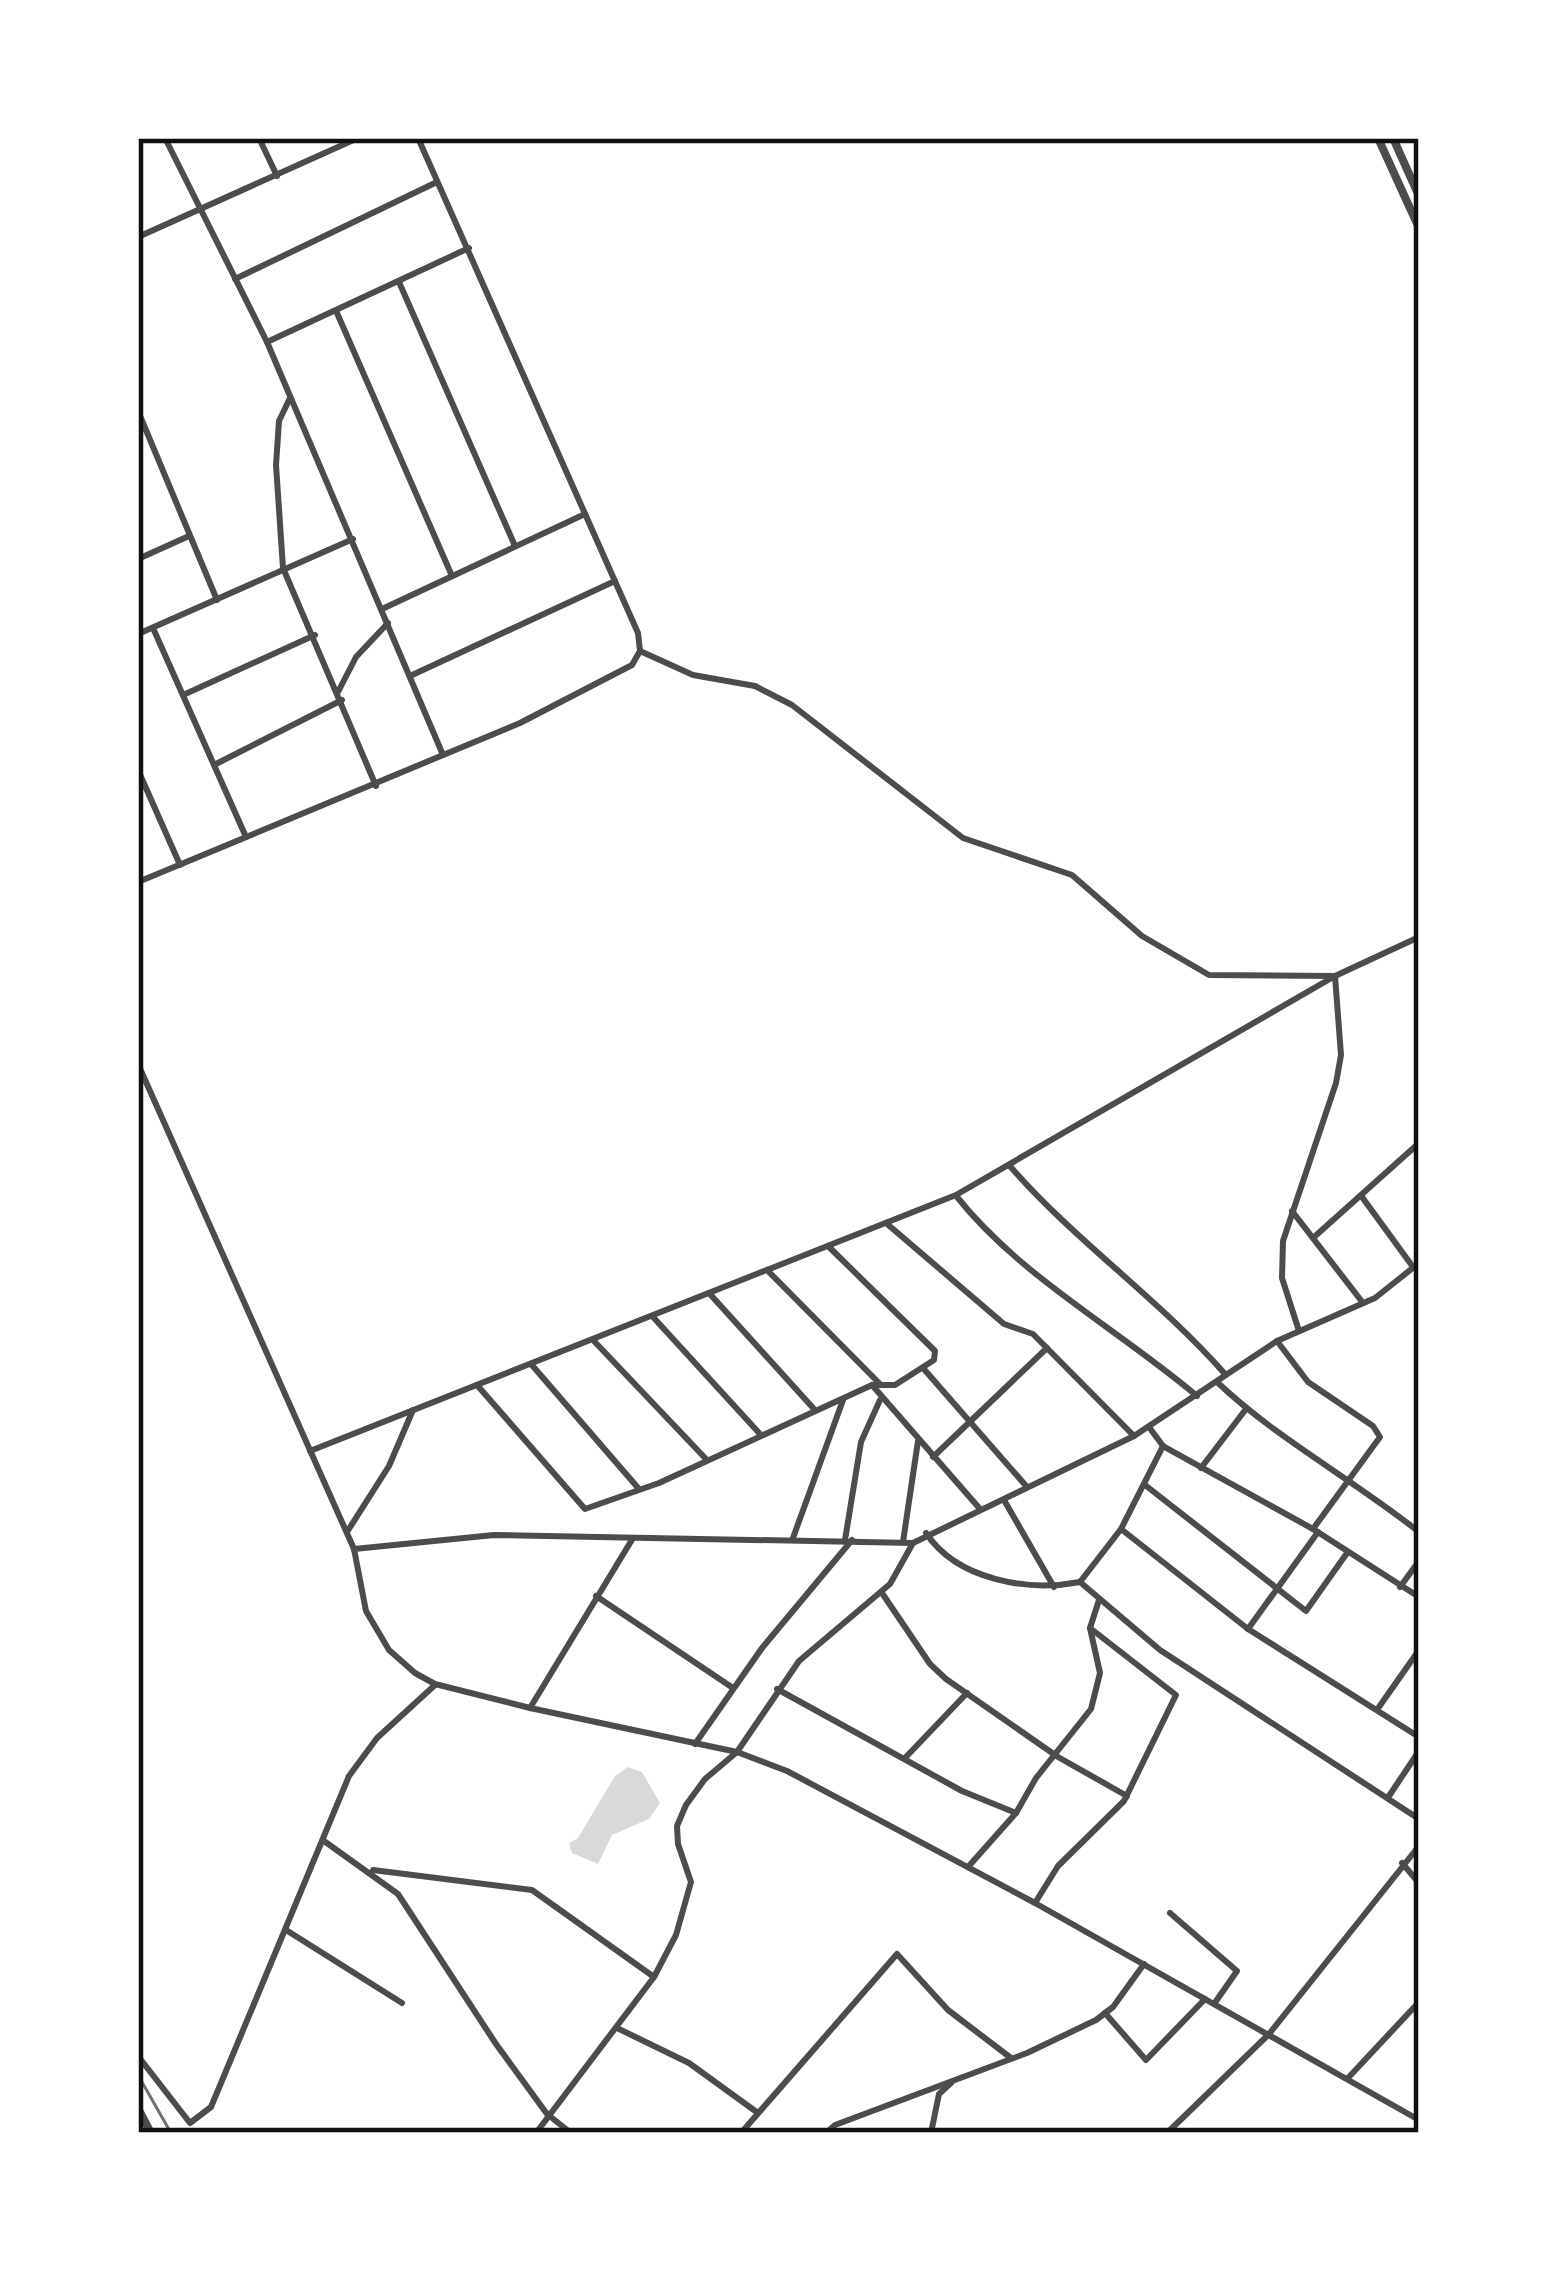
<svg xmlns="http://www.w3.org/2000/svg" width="1557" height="2271" viewBox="0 0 1557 2271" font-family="'Asap Condensed',sans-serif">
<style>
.water{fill:#d9d9d9}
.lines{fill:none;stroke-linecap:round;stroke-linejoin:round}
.minor{stroke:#4c4c4c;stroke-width:6}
.tertiary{stroke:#4c4c4c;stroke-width:8}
.rail{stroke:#707070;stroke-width:3}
.neatline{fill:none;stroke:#111;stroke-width:4.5}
</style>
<rect width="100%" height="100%" fill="#fff"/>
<polygon class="water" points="628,1767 642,1772 660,1803 649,1819 612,1835 598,1864 572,1853 569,1843 578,1838 615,1776"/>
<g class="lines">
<g class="minor">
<polyline points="165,138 267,342 443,755"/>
<polyline points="259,138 277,176"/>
<polyline points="138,237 358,138"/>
<polyline points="235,279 437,182"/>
<polyline points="399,282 515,546"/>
<polyline points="337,313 452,576"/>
<polyline points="267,342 469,248"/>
<polyline points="290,398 279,421 276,465 283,568 376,786"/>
<polyline points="138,411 217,600"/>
<polyline points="138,559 189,536"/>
<polyline points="382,609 585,514"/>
<polyline points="153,628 246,837"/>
<polyline points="138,634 353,539"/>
<polyline points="640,651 693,675 755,686 792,705 963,838 1072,875 1142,936 1209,975 1335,976 1341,1055 1336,1083 1283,1241 1282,1278 1299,1331"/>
<polyline points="410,676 615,581"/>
<polyline points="338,692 356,657 388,623"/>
<polyline points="183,695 315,635"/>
<polyline points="214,765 342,700"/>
<polyline points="138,770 180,865"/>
<polyline points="138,882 520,723 632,665 640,651 638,633 418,138"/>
<polyline points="138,1064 354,1549 366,1611 389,1650 415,1673 435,1684 530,1708 737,1752 787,1771 1035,1903 1419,2120"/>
<path d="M1009 1165C1075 1241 1158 1298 1225 1374"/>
<path d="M957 1197C1022 1278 1118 1329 1197 1396"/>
<polyline points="1362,1197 1413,1267"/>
<polyline points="1292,1211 1363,1303"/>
<polyline points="886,1223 1004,1324 1033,1334 1134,1436"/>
<polyline points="1313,1238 1419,1143"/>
<polyline points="767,1270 879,1383"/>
<polyline points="709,1293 814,1409"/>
<polyline points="653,1317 760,1434"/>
<polyline points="593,1340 706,1459"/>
<polyline points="1277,1341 1308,1382 1373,1426 1380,1437 1313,1529"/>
<polyline points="531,1364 639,1489"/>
<polyline points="923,1368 1027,1487"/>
<path d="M1217 1382C1277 1439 1354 1480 1419 1532"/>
<polyline points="477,1385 585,1509 659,1483 872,1385 895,1385 934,1360 935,1351 828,1246"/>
<polyline points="872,1385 980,1509"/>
<polyline points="1149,1427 1163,1446 1313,1529 1419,1597"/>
<polyline points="310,1451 956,1195 1335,976 1419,937"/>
<polyline points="933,1457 1047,1348"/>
<polyline points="1201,1468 1246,1409"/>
<polyline points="1145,1485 1306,1611 1347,1553"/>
<polyline points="1004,1500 1054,1587"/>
<polyline points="1121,1529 1248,1629 1419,1737"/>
<polyline points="347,1532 389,1466 413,1410"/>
<path d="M926 1533C957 1580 1028 1592 1080 1582L1121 1529 1163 1446"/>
<polyline points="793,1538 843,1400"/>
<polyline points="845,1540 861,1442 880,1400"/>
<polyline points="903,1542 918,1441"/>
<polyline points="354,1549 494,1535 913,1543"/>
<polyline points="1080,1582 1160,1650 1419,1819"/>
<polyline points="1400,1587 1419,1561"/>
<polyline points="882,1593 930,1664 946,1679 1058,1757 1127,1796"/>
<polyline points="596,1596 733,1688"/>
<polyline points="1248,1629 1318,1532"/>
<polyline points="777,1689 962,1791 1016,1813"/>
<polyline points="1379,1707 1419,1650"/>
<polyline points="530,1708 633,1538"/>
<polyline points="695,1744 762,1648 852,1540"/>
<polyline points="905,1758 967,1693"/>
<polyline points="1389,1796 1419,1751"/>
<polyline points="324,1841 398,1894 496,2044 547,2114 571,2133"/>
<polyline points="1402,1863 1419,1883"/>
<polyline points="968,1867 1016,1813 1036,1778 1091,1709 1100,1673 1090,1628 1099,1600"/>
<polyline points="373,1870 532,1890 654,1977"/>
<polyline points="1035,1903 1058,1866 1124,1801 1176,1695 1090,1628"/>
<polyline points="1170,1913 1237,1971 1214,2004"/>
<polyline points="286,1930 402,2003"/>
<polyline points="1105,2013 1146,2060 1205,1999"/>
<polyline points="617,2028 689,2063 758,2113"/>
<polyline points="138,2056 190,2123 211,2107 349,1776 377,1738 435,1685"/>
<polyline points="1348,2078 1419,2002"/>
<polyline points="536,2133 654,1977 676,1935 691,1882 678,1844 677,1826 686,1805 705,1779 737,1752 799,1661 890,1584 913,1543 1134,1436 1277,1341 1375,1298 1419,1263"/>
<polyline points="741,2133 897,1954 948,2010 1011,2058"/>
<polyline points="826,2133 835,2125 1027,2053 1096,2020 1113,2007 1144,1964"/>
<polyline points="931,2133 939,2094 951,2083"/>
<polyline points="1167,2133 1269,2034 1419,1846"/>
</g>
<g class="tertiary">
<polyline points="1378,138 1419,228"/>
<polyline points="1393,138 1419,196"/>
<polyline points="138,2108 151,2133"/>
</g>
<polyline class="rail" points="138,2075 171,2133"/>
</g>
<rect width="1557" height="2271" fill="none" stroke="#ffffff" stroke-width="282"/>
<rect x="141" y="141" width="1275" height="1989" class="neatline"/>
</svg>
